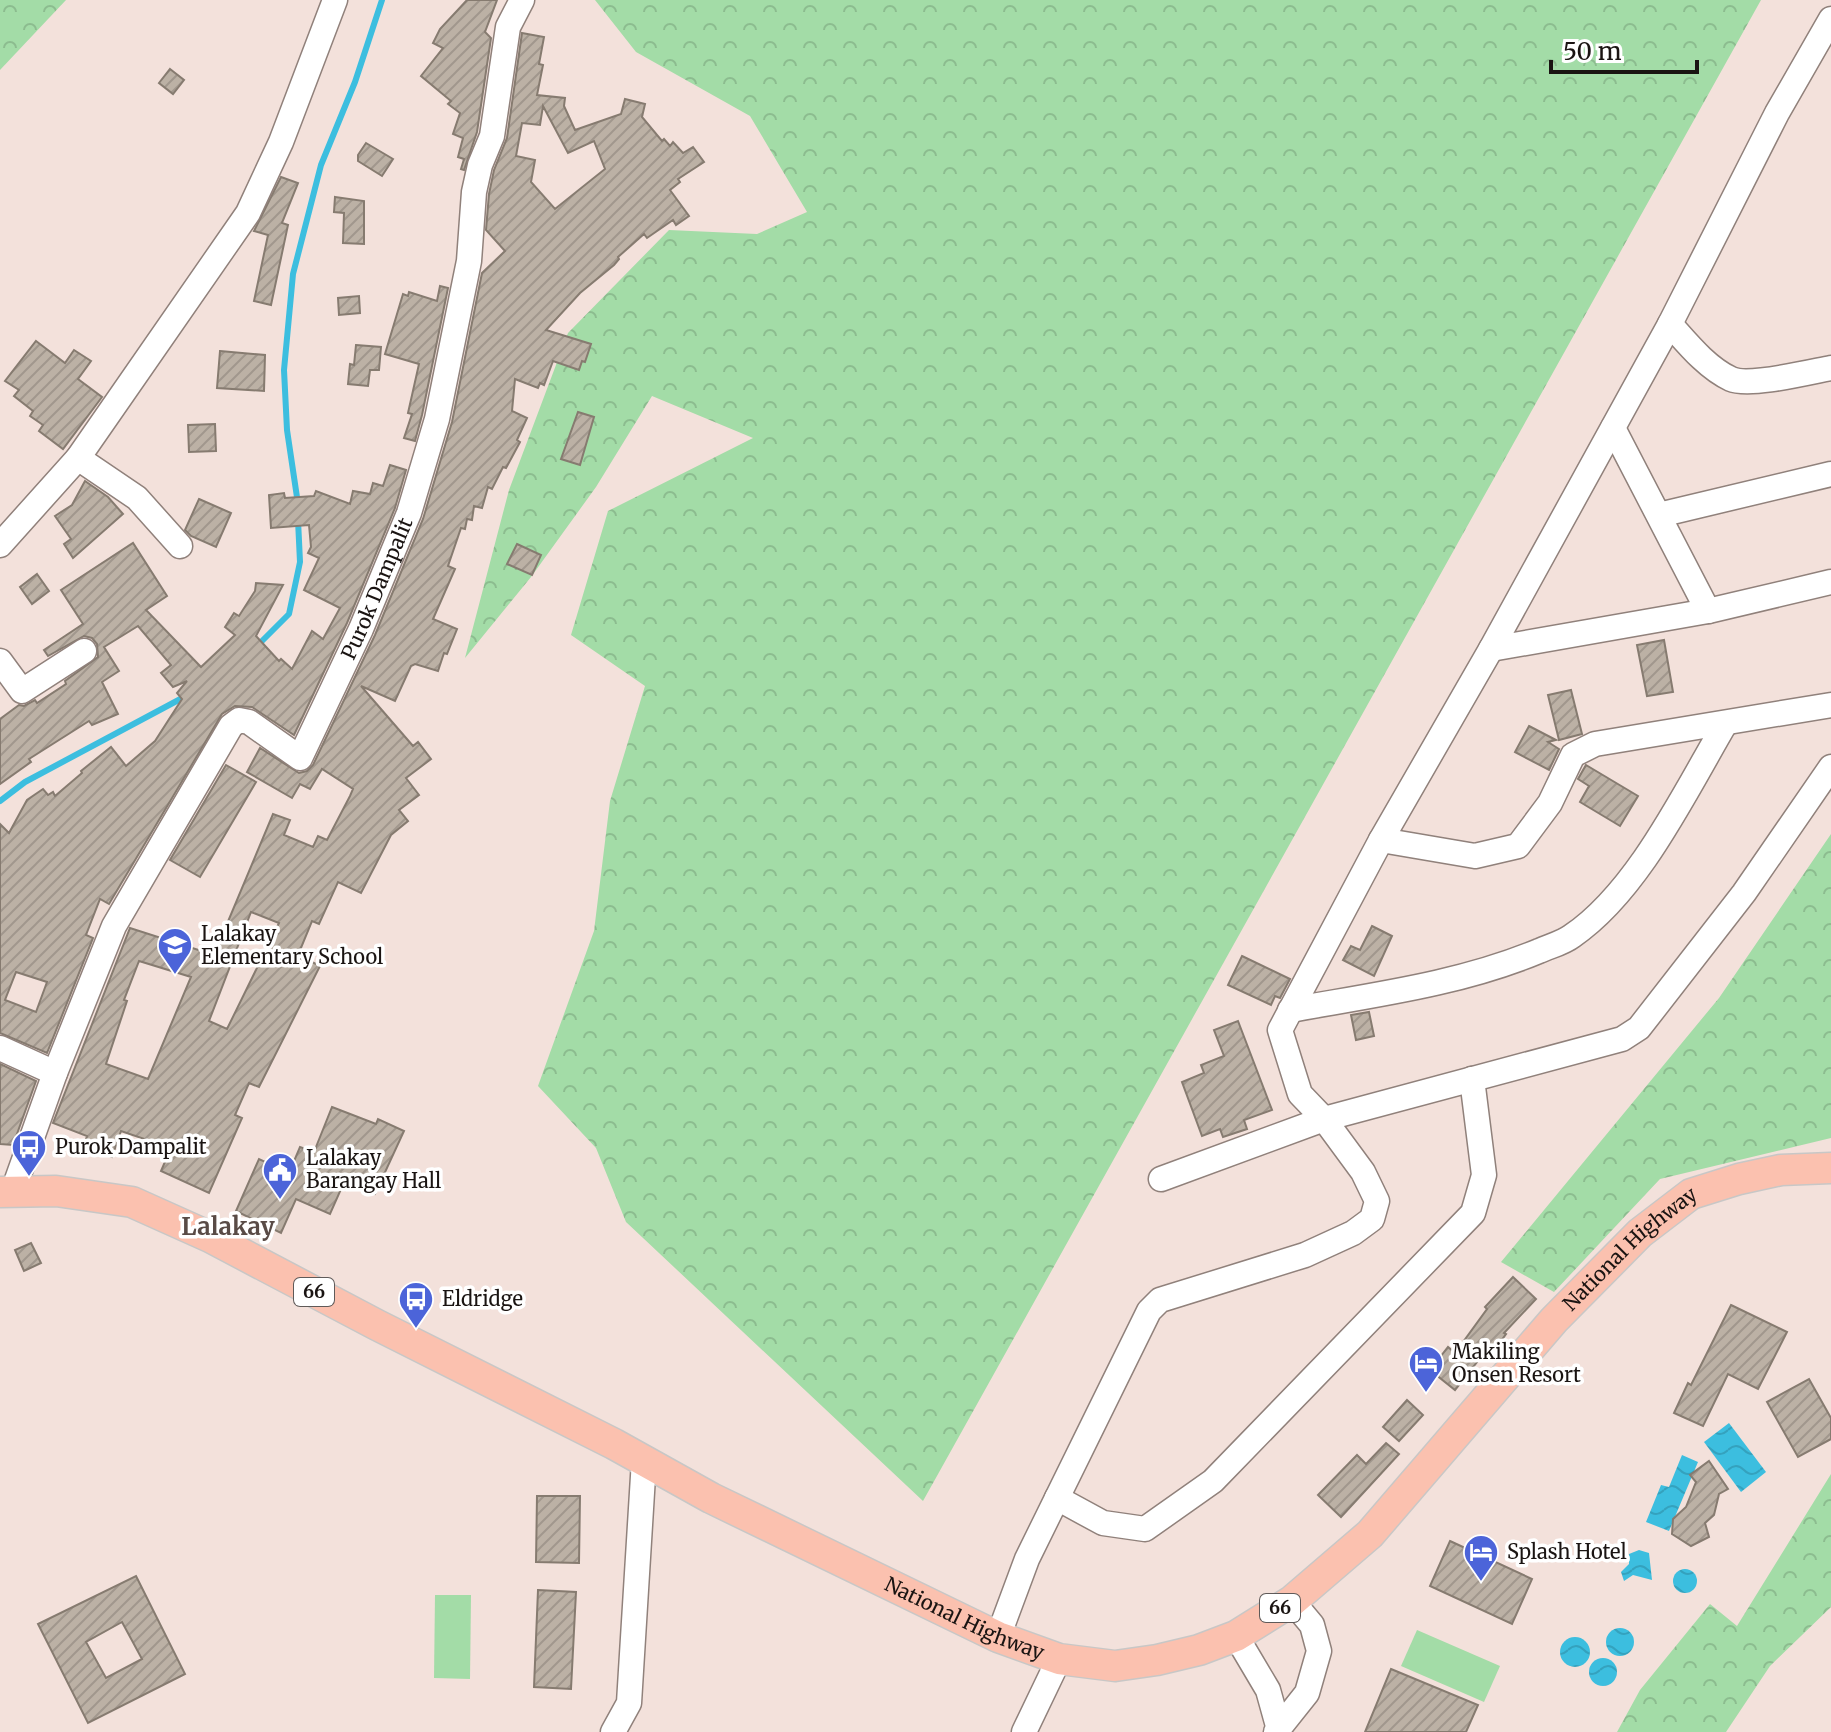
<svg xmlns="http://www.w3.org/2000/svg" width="1831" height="1732" viewBox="0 0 1831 1732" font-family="Merriweather,serif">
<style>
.forest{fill:url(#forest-crowns)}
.park{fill:#a3dca7}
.water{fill:url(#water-waves)}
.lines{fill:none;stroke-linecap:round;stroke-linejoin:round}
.stream{stroke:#3cbedf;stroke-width:6}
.building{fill:url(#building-hatch);stroke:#867b70;stroke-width:2;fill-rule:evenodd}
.minor-casing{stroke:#90817b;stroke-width:27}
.major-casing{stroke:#c8c7c6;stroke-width:33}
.minor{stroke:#fff;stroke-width:24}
.major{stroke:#fbc1af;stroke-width:30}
.labels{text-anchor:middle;stroke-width:7;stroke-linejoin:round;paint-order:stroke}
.shield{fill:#fff;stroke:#5f5a59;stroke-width:2}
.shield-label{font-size:18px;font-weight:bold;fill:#1a1412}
.street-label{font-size:20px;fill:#1a1412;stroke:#fff}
.poi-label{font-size:20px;fill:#1a1412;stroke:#fff;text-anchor:start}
.quarter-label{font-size:24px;font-weight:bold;fill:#594b46;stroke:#fff}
</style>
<defs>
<pattern id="forest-crowns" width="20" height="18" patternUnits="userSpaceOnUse" patternTransform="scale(2)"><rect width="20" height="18" fill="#a3dca7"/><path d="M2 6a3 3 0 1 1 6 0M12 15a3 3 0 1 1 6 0" fill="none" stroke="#8cbc8f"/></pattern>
<pattern id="water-waves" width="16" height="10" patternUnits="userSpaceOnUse" patternTransform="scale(2)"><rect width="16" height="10" fill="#3cbedf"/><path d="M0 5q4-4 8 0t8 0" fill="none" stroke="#34a2be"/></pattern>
<pattern id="building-hatch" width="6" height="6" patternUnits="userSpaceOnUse" patternTransform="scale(2)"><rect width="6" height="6" fill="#bcb1a5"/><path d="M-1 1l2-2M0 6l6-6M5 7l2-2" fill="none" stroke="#a1978d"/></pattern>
</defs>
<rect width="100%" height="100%" fill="#f3e1db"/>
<g class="forest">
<polygon points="0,0 66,0 0,70"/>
<polygon points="595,0 1761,0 923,1501 626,1222 596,1148 538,1086 594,931 610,801 645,686 571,635 608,511 753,438 652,396 596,487 531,577 465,658 509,490 568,333 669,230 757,234 807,212 750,116 636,52"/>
<polygon points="1831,834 1831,1138 1660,1179 1554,1292 1501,1262 1719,998"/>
<polygon points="1831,1474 1831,1607 1770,1666 1726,1732 1617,1732 1640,1690 1710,1604 1737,1626"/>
</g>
<g class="park">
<polygon points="435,1595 471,1595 470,1679 434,1678"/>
<polygon points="1417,1630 1500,1666 1484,1702 1401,1666"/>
</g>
<g class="water">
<polygon points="1729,1423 1766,1472 1741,1492 1704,1442"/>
<polygon points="1682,1455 1698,1462 1669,1531 1646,1522 1661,1485 1669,1487"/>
<polygon points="1639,1550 1649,1553 1652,1580 1633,1575 1624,1581 1621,1572 1629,1564 1629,1554"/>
<circle cx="1685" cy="1581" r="12"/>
<circle cx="1620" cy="1642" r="14"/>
<circle cx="1575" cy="1652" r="15"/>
<circle cx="1603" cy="1672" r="14"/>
</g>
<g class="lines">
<g class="stream">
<polyline points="298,504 287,430 284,370 293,274 321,165 355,82 382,0"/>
<polyline points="257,646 289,614 300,562 298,520"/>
<polyline points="0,801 25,782 186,696"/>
</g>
</g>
<g class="building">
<polygon points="467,0 497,0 485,32 491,38 477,132 464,170 461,169 464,159 458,157 463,138 453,134 460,113 448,104 451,101 421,76 443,48 433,43 440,29"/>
<path d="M522 33 544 37 539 64 543 65 537 95 565 98 564 106 575 130 621 114 625 99 645 104 642 117 662 141 664 139 670 146 673 142 683 153 693 147 704 162 678 179 680 182 670 190 689 216 676 225 673 220 647 238 644 234 618 257 619 259 614 265 580 293 546 330 591 344 585 362 582 361 579 370 553 361 544 385 540 383 538 388 515 379 512 411 527 418 517 440 520 442 506 468 503 467 492 489 488 487 482 508 474 506 472 520 467 519 465 529 461 528 448 566 455 569 433 619 457 629 447 654 444 653 438 671 415 664 411 666 395 701 361 686 413 746 418 742 431 759 406 778 419 795 399 810 408 821 391 835 361 893 338 882 319 924 312 921 298 955 320 966 259 1087 249 1083 235 1115 242 1118 209 1193 161 1171 171 1148 121 1131 112 1157 84 1146 87 1136 53 1123 130 928 214 955 273 814 290 820 284 835 313 847 318 836 327 840 350 796 353 789 322 769 310 789 300 784 292 798 247 772 260 748 299 773 307 771 313 765 375 635 423 519 452 422 482 273 505 251 486 230 489 194 494 170 507 138ZM543 106 568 153 594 141 605 169 555 209 531 182 535 160 516 156 522 123 540 125ZM251 912 279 923 227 1029 209 1021ZM139 961 191 977 148 1079 106 1064 127 1001 124 1000Z"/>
<polygon points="170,69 184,80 173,94 159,83"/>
<polygon points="366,143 393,159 382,176 358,161 358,155"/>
<polygon points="281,177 298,183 282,223 288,225 271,305 254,301 268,235 254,231"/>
<polygon points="335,197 364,201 364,244 343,243 344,213 334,212"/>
<polygon points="440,286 448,288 422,415 415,441 404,438 412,414 408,413 419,364 385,354 403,294 408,296 409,292 437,301"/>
<polygon points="359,296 360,313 339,315 338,298"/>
<polygon points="36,341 65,363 74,350 91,361 78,379 102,397 63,449 39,431 43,425 30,416 33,411 14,396 19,390 5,381"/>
<polygon points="356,345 381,347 379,370 370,370 368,386 348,384 350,364 354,365"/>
<polygon points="220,351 265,355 264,391 217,388"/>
<polygon points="578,412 594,417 580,465 561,459"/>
<polygon points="215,424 216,451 189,452 188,425"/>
<path d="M390 465 406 470 395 508 347 623 294 735 252 707 235 706 222 714 109 904 100 899 86 935 93 938 47 1053 0 1033V824L9 833 27 800 43 789 48 795 53 792 55 796 82 773 81 771 111 747 126 766 155 741 182 699 177 693 187 681 173 687 161 673 171 665 138 626 104 647 119 671 102 682 118 714 92 725 89 721 29 759 31 762 0 784V719L19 705 24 706 35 700 37 703 66 684 65 681 98 657 97 644 92 638 84 636 48 656 44 650 83 624 61 590 133 543 167 596 146 610 201 667 235 635 225 627 234 613 239 616 255 591 256 583 283 585 256 636 279 661 281 659 292 669 312 631 323 639 340 608 304 590 319 558 308 553 311 547 309 525 271 528 269 495 284 493 285 498 314 496 316 491 350 504 353 491 370 494 373 483 383 486ZM16 972 47 982 36 1012 5 1000Z"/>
<polygon points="85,481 108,497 123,514 73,558 64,544 71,539 55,516 72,505"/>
<polygon points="199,499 231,513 216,547 191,536 185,530"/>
<polygon points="517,544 541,555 532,575 507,564"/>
<polygon points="37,574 49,591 32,604 20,587"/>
<polygon points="1664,640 1673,692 1647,696 1637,645"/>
<polygon points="1571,690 1582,734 1559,740 1548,695"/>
<polygon points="1529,726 1556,740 1548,742 1559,749 1549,770 1515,752"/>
<polygon points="226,765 256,782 200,877 170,860"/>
<polygon points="1586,765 1638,796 1620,826 1580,802 1589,786 1578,779"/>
<polygon points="1372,926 1392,936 1374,976 1343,960 1351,946 1360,950"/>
<polygon points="1242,956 1290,979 1280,998 1275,996 1271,1005 1228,985"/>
<polygon points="1369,1012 1374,1036 1356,1040 1351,1015"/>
<polygon points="1238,1021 1272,1110 1244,1120 1247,1129 1223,1137 1220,1129 1202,1136 1182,1082 1204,1073 1201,1065 1224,1056 1214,1030"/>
<polygon points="0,1064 36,1081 13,1145 0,1144"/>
<polygon points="332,1107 376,1124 378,1119 404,1131 375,1194 345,1180 330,1214 296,1199 281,1233 236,1211 259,1159 289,1173 300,1147 314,1152"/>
<polygon points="31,1243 41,1263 24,1271 15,1250"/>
<polygon points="1513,1277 1536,1299 1504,1333 1506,1334 1490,1356 1485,1352 1455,1390 1430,1370 1448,1347 1455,1353 1487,1309 1485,1307"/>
<polygon points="1731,1305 1787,1332 1758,1389 1728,1374 1703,1426 1674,1413 1688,1383 1691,1385"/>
<polygon points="1809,1379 1831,1418 1831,1439 1798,1457 1767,1402"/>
<polygon points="1407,1400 1423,1415 1399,1441 1383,1427"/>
<polygon points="1386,1443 1399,1454 1341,1517 1318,1495 1357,1455 1366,1464"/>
<polygon points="1709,1461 1728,1489 1719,1494 1714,1515 1705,1523 1709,1537 1691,1546 1672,1534 1673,1519 1686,1507 1696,1482 1690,1475"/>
<polygon points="537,1496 580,1496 579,1563 536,1562"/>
<polygon points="1450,1541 1532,1579 1512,1624 1430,1586"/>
<path d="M136 1576 185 1674 88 1723 38 1624ZM122 1622 142 1659 106 1678 86 1642Z"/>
<polygon points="538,1590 576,1592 571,1689 534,1687"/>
<polygon points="1391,1669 1478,1705 1466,1732 1365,1732"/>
</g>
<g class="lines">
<g class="minor-casing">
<g id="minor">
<path d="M1670 324C1687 343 1707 368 1731 379 1749 387 1810 372 1831 368"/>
<polyline points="1613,428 1708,611"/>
<polyline points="78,458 137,498 180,546"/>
<polyline points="1659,515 1831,474"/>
<polyline points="0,545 78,458 248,213 281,142 335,0"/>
<polyline points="1491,649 1708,611 1831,582"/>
<polyline points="0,661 22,691 84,651"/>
<polyline points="1381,840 1475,856 1518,846 1550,803 1573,755 1595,744 1831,705"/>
<path d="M1290 1010C1373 995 1460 984 1539 951 1550 946 1563 943 1572 936 1638 891 1685 792 1725 724"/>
<polyline points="0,1048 55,1073"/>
<polyline points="1161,1179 1324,1119 1622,1039 1639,1028 1744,893 1831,767"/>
<path id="s1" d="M13 1191 55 1073 114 926 231 726 239 720 249 722 300 758 361 629 409 513 437 419 469 261 474 192 480 165 492 136 508 27 522 0"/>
<polyline points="1057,1498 1103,1523 1145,1529 1213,1481 1473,1213 1484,1175 1472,1079"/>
<polyline points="1236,1636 1268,1690 1278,1726"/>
<polyline points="998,1637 1027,1559 1149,1311 1160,1300 1305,1255 1353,1233 1372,1219 1377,1201 1363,1172 1324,1119 1300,1094 1280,1030 1381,840 1491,649 1670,324 1777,113 1831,19"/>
<polyline points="613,1732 629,1703 644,1460"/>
<polyline points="1024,1732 1059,1659"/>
<polyline points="1276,1732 1307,1693 1319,1651 1312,1625 1292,1601"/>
</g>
</g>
<g class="major-casing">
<g id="major">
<path id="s2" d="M0 1192 56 1191 132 1202 210 1237 377 1325 614 1444 711 1498 998 1637 1059 1659 1115 1666 1157 1660 1199 1650 1236 1636 1292 1601 1370 1534 1554 1320 1640 1233 1691 1194 1739 1179 1781 1170 1831 1168"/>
</g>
</g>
<use href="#minor" class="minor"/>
<use href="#major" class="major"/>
</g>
<defs>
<g id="school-pin" transform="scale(1.8)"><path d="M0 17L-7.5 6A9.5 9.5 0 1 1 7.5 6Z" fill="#4c64d9" stroke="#fff"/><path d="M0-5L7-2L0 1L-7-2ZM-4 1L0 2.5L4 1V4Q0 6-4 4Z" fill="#fff"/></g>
<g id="bus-pin" transform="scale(1.8)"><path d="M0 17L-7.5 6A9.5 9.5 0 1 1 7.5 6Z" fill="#4c64d9" stroke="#fff"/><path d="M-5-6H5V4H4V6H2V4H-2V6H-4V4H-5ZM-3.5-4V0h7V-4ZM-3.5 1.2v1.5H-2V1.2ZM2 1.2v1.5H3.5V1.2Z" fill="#fff"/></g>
<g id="civic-pin" transform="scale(1.8)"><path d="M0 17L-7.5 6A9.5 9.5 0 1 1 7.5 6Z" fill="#4c64d9" stroke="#fff"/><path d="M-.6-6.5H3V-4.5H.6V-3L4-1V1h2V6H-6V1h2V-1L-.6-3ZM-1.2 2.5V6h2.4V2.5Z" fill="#fff"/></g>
<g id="hotel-pin" transform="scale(1.8)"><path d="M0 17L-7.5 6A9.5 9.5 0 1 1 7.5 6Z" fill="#4c64d9" stroke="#fff"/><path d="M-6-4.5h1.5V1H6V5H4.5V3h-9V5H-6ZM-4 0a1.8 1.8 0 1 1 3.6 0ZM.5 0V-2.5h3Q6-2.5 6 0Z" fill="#fff"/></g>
</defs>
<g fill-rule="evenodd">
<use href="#school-pin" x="175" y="945"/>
<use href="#bus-pin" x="29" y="1147"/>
<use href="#civic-pin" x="280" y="1170"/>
<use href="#bus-pin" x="416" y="1299"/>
<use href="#hotel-pin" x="1426" y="1363"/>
<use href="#hotel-pin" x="1481" y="1552"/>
</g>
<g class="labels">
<g class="shield">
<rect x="294" y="1278" width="40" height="28" rx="6"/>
<rect x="1260" y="1594" width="40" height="28" rx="6"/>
</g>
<g class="shield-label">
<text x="314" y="1298">66</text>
<text x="1280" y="1614">66</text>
</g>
<g class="street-label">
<text dy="7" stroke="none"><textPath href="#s1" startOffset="784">Purok Dampalit</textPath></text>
<text dy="7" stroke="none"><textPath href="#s2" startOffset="1904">National Highway</textPath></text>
<text dy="7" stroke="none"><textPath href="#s2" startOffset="1064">National Highway</textPath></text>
</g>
<g class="poi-label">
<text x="201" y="941">Lalakay<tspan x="201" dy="23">Elementary School</tspan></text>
<text x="55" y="1154">Purok Dampalit</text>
<text x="306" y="1165">Lalakay<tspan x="306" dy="23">Barangay Hall</tspan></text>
<text x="442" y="1306">Eldridge</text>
<text x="1452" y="1359">Makiling<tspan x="1452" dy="23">Onsen Resort</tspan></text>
<text x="1507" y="1559">Splash Hotel</text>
</g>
<g class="quarter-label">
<text x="228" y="1235">Lalakay</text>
</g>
</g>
<path d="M1551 60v12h146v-12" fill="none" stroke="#1a1412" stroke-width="4"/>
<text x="1563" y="60" font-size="24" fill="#1a1412" stroke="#ffffff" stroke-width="6" paint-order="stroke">50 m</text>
</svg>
